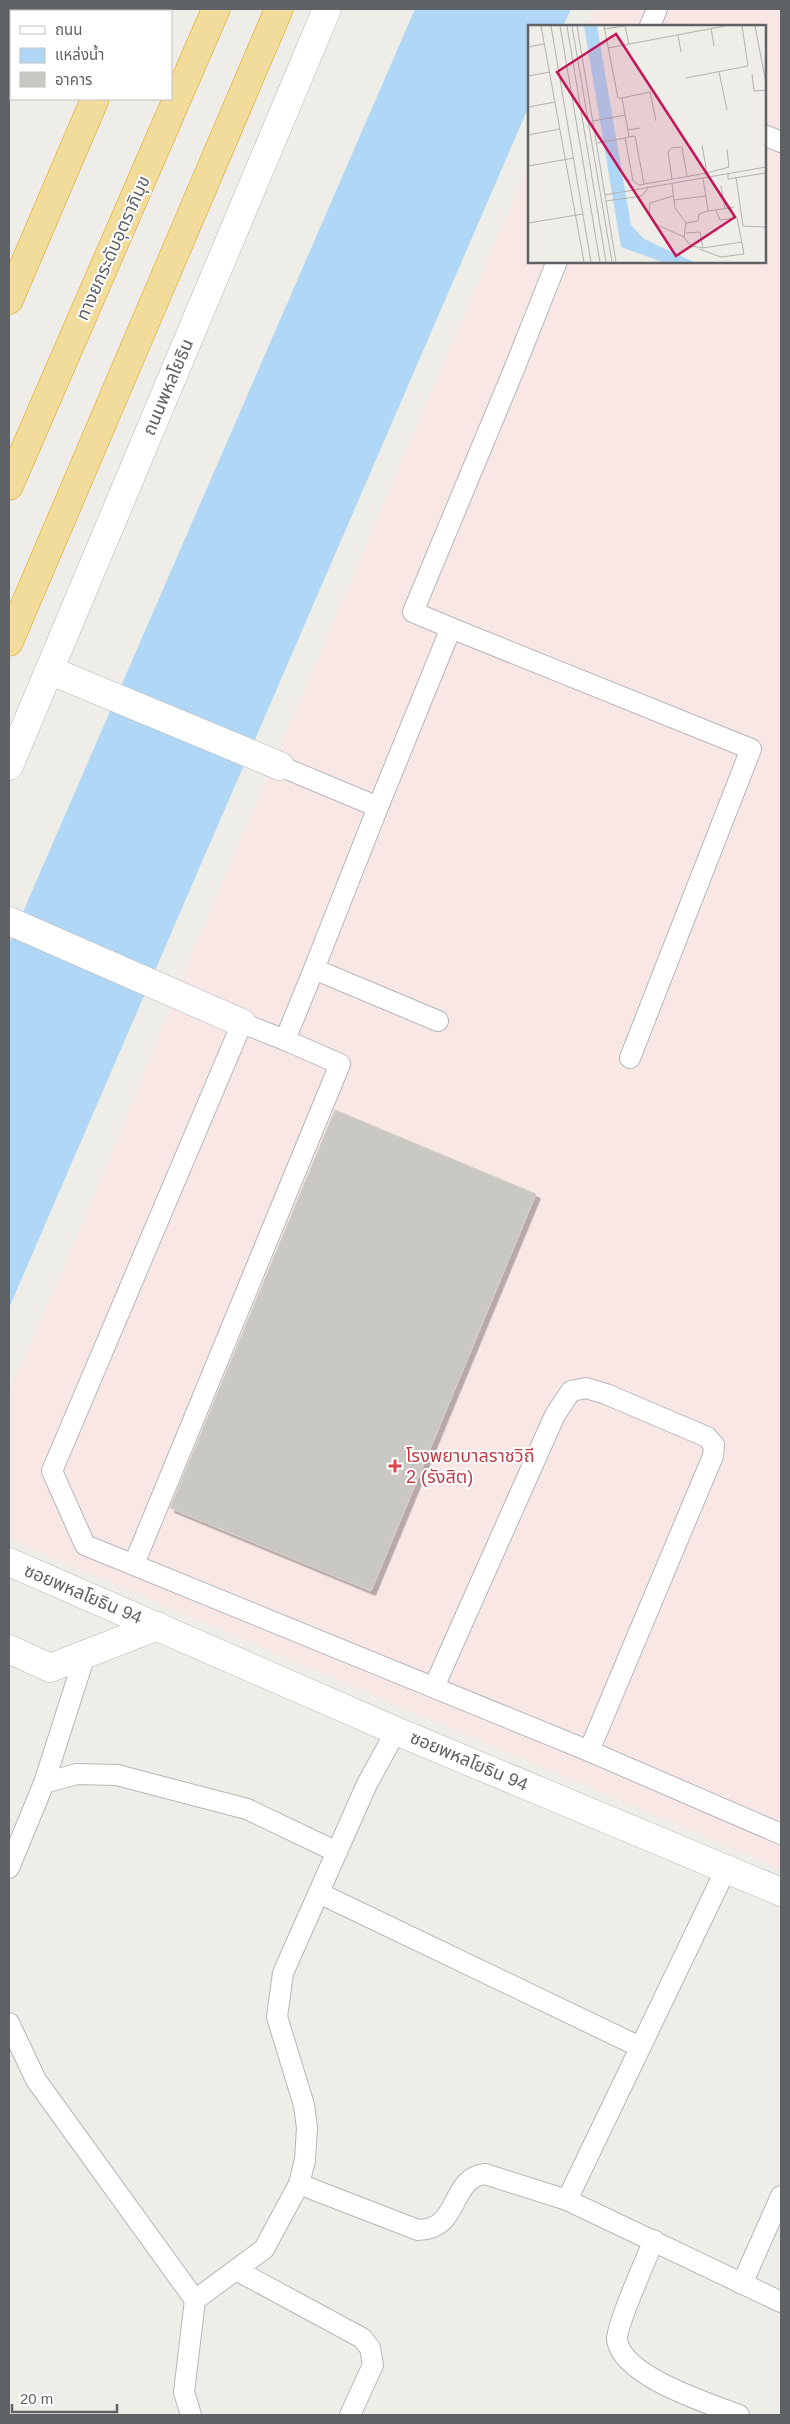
<svg xmlns="http://www.w3.org/2000/svg" width="790" height="2424" viewBox="0 0 790 2424" font-family="Arial,'Noto Sans Thai',sans-serif">
<style>
.medical{fill:#f9e7e6}
.water{fill:#b0d8f6}
.building{fill:#cac8c3;stroke:#d3cfc6;filter:url(#shadow)}
.lines{fill:none;stroke-linecap:round;stroke-linejoin:round}
.lane-casing{stroke:#b4b7ba;stroke-width:22}
.street-casing{stroke:#b4b7ba;stroke-width:29}
.secondary-casing{stroke:#b3b6ba;stroke-width:29}
.highway-casing{stroke:#dd9f19;stroke-width:29}
.lane{stroke:#fff;stroke-width:20}
.street{stroke:#fff;stroke-width:28}
.secondary{stroke:#fff;stroke-width:28}
.highway{stroke:#f2dc9b;stroke-width:28}
.health-dot{fill:#e0444e;stroke:#fff;stroke-width:2}
.labels{text-anchor:middle;stroke-width:4;stroke-linejoin:round;paint-order:stroke}
.street-label{font-size:18px;fill:#5e6265;stroke:#fff}
.health-label{font-size:18px;fill:#be3a42;stroke:#fff;text-anchor:start}
.inset-road{fill:none;stroke:#b1b1af;stroke-width:1}
.view{fill:#c2185b;fill-opacity:0.15;stroke:#c2185b;stroke-width:2.5}
.inset-edge{fill:none;stroke:#5e6265;stroke-width:2.5}
</style>
<defs>
<filter id="shadow"><feDropShadow dx="4.5" dy="4.5" stdDeviation="0" flood-color="#0004"/></filter>
</defs>
<rect width="100%" height="100%" fill="#efede7"/>
<polygon class="medical" points="595,9 781,9 781,1869 9,1539 9,1394 100,1184 192,955 529,164 529,261 764,261 764,26 588,26"/>
<polygon class="water" points="415,9 571,9 563,26 529,26 529,106 9,1308 9,944"/>
<polygon class="building" points="335,1110 536,1194 371,1591 170,1508"/>
<g class="lines">
<g class="lane-casing">
<g id="lane">
<polyline points="650,26 657,9"/>
<polyline points="764,135 781,142"/>
<polyline points="451,628 751,749 630,1058"/>
<polyline points="280,766 378,807 451,628 413,612 515,367 557,261"/>
<polyline points="378,807 314,969 438,1021"/>
<polyline points="314,969 285,1040 242,1023 52,1471 85,1545 589,1751 781,1834"/>
<polyline points="134,1564 340,1064 285,1040"/>
<polyline points="434,1687 555,1415 571,1391 586,1388 606,1394 707,1437 714,1445 713,1456 589,1751"/>
<polyline points="44,1783 85,1655"/>
<polyline points="9,1868 44,1783 77,1774 117,1775 247,1809 337,1852"/>
<polyline points="319,1893 640,2047"/>
<polyline points="9,2023 36,2080 195,2300"/>
<path d="M299 2184 418 2230C461 2230 449 2178 485 2174L567 2200 726 1869"/>
<polyline points="567,2200 781,2302"/>
<path d="M654 2240C647 2257 616 2326 617 2340 623 2377 708 2403 739 2415"/>
<polyline points="236,2270 362,2338 370,2348 373,2365 350,2415"/>
<polyline points="742,2284 781,2196"/>
<polyline points="191,2415 184,2392 195,2300 264,2249 299,2184 305,2160 307,2128 304,2105 277,2017 283,1973 367,1784 396,1731"/>
</g>
</g>
<g class="street-casing">
<g id="street">
<polyline points="49,670 280,766"/>
<polyline points="9,921 242,1023"/>
<polyline points="9,1562 396,1731 781,1892"/>
<polyline points="9,1649 50,1668 158,1626"/>
</g>
</g>
<g class="secondary-casing">
<g id="secondary">
<polyline points="21,11 22,9"/>
<polyline points="9,40 11,34"/>
<polyline points="9,766 327,9"/>
</g>
</g>
<g class="highway-casing">
<g id="highway">
<polyline points="134,11 135,9"/>
<polyline points="9,300 95,99"/>
<polyline points="9,486 216,9"/>
<polyline points="9,642 279,9"/>
</g>
</g>
<use href="#lane" class="lane"/>
<use href="#street" class="street"/>
<use href="#secondary" class="secondary"/>
<use href="#highway" class="highway"/>
</g>
<path class="health-dot" d="M392.5 1458.5h5v5h5v5h-5v5h-5v-5h-5v-5h5z"/>
<g class="labels">
<g class="street-label">
<text transform="translate(113 248) rotate(-66)" y="6">ทางยกระดับอุตราภิมุข</text>
<text transform="translate(168 387) rotate(-67)" y="6">ถนนพหลโยธิน</text>
<text transform="translate(83 1594) rotate(23)" y="6">ซอยพหลโยธิน 94</text>
<text transform="translate(469 1761) rotate(23)" y="6">ซอยพหลโยธิน 94</text>
</g>
<g class="health-label">
<text x="406" y="1462">โรงพยาบาลราชวิถี<tspan x="406" dy="21">2 (รังสิต)</tspan></text>
</g>
</g>
<g transform="translate(528 25)">
<rect width="238" height="238" fill="#efede7"/>
<path d="M56 1H69L103 200 116 214 166 237H134L93 222Z" fill="#b0d8f6"/>
<path class="inset-road" d="M13 1 56 237M23 1 63 237M32 1 72 237M39 1 78 237M44 1 84 237M49 1 88 237M97 1 101 19M227 1 238 58M183 3 186 21M76 4 96 1M150 10 153 27M0 22 16 19M80 23 197 1M191 47 199 85M224 49 226 66 238 65M0 51 22 47M158 53 220 41 214 1M94 73 122 67 128 96M0 82 27 77M97 90 100 105 112 103M65 96 97 90 94 73H90L76 1M100 105 101 112 97 113 105 156 111 160 179 148 174 120M0 110 32 104M101 112 107 111 116 159M69 118 97 113M0 141 46 133M179 148 201 142 199 124M200 149V154L238 148M208 152 215 201 238 202M144 154 140 127 143 123 154 122 159 151M144 159 147 183 158 198 156 212 163 221 175 223 172 207 158 208M193 161 197 184M77 170 238 142M145 171 122 178 121 189 127 199 156 212M146 175 178 171M78 176 114 171 120 163M180 186 206 182M0 198 55 189M158 198 170 196 171 189 180 186 175 153M175 223 214 217M171 224 193 232 216 229 209 193 192 195 188 185"/>
<path class="view" d="M88 9 207 192 148 231 29 47Z"/>
<rect width="238" height="238" class="inset-edge"/>
</g>
<rect width="790" height="2424" fill="none" stroke="#5e6265" stroke-width="20"/>
<rect x="10" y="10" width="162" height="90" fill="#ffffff" stroke="#bfc0c1"/>
<rect x="20" y="26" width="25" height="8" fill="#ffffff" stroke="#bfc0c1"/>
<text x="55" y="35" font-size="15" fill="#5e6265">ถนน</text>
<rect x="20" y="48" width="25" height="15" fill="#b0d8f6" stroke="#bfc0c1"/>
<text x="55" y="60" font-size="15" fill="#5e6265">แหล่งน้ำ</text>
<rect x="20" y="72" width="25" height="15" fill="#cac8c3" stroke="#bfc0c1"/>
<text x="55" y="85" font-size="15" fill="#5e6265">อาคาร</text>
<path d="M12 2404v8h105v-8" fill="none" stroke="#5e6265" stroke-width="2.5"/>
<text x="20" y="2404" font-size="15" fill="#5e6265" stroke="#ffffff" stroke-width="4" paint-order="stroke">20 m</text>
</svg>
